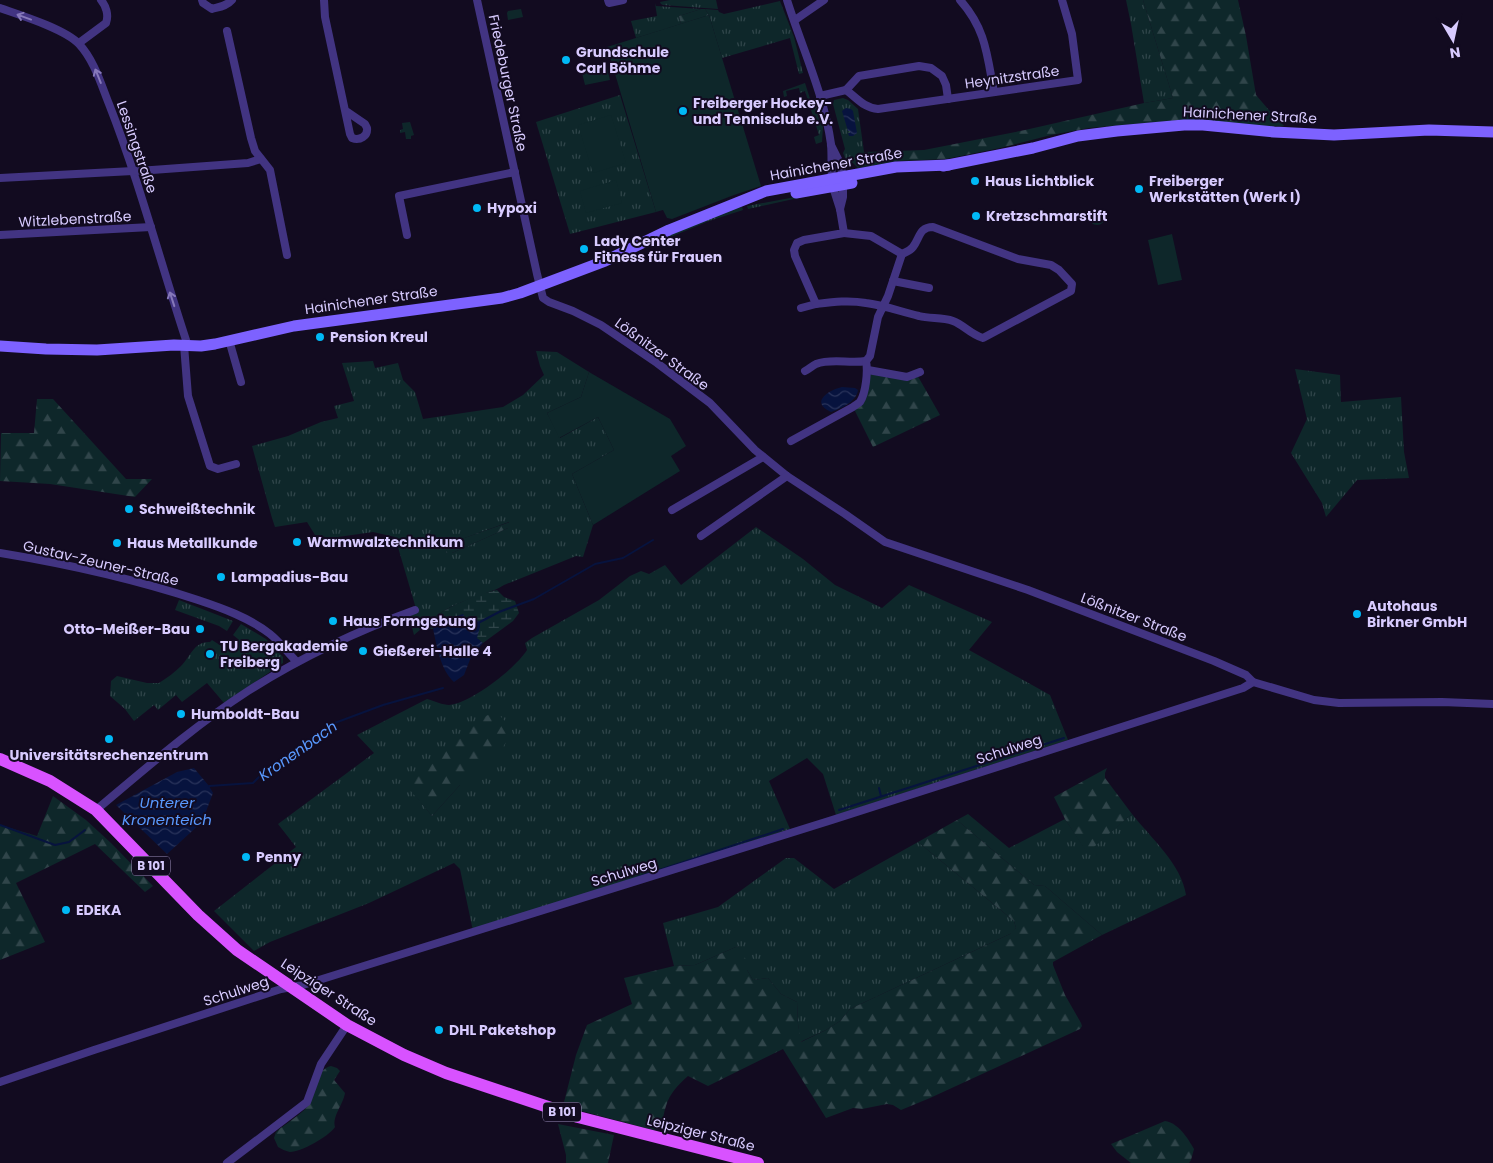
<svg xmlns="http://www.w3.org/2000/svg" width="1493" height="1163" viewBox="0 0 1493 1163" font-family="Poppins,sans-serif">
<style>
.grass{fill:url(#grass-tufts);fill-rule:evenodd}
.forest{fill:url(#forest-firs)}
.wetland{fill:url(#wetland-marsh)}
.garden{fill:#0e272a}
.water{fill:url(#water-waves)}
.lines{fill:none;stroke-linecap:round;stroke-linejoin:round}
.stream{stroke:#07133e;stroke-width:2}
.minor{stroke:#423482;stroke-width:8}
.secondary{stroke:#7d62ff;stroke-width:11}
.primary{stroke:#d852ff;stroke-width:12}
.oneway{stroke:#8678ba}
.poi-dot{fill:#00b9f6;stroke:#120b20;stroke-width:2}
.labels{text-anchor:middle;stroke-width:4;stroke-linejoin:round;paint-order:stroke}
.shield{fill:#120b20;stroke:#9d91bc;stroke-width:1}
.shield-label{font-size:12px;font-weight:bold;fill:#d8cbff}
.poi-label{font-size:14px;font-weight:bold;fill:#d8cbff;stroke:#120b20;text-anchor:start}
.street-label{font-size:14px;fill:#d8cbff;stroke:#120b20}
.water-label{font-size:15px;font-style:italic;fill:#5999ff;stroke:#120b20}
</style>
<defs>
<pattern id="grass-tufts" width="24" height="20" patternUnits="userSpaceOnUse" patternTransform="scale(1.25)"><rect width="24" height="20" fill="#0e272a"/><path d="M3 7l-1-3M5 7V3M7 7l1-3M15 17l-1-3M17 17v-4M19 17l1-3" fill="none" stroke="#30454a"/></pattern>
<pattern id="forest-firs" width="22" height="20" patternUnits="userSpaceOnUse" patternTransform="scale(1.25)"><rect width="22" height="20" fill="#0e272a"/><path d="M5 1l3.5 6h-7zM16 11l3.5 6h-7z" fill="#30454a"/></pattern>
<pattern id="wetland-marsh" width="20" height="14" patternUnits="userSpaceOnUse" patternTransform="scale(1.25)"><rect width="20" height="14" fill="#0e272a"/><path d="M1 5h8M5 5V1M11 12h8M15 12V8" fill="none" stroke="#30454a"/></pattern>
<pattern id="water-waves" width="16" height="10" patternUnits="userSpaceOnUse" patternTransform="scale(1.25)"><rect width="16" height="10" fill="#07133e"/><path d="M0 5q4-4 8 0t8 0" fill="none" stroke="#2a345b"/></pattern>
</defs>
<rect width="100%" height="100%" fill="#120b20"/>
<g class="grass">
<polygon points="670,0 716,0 718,9 663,5 661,4 660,2"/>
<polygon points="1126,0 1143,0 1173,98 1144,103 1131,24"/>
<polygon points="780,1 794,37 803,73 799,74 790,38 722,58 709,15 705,9 718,10 719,12 724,14"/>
<polygon points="655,3 656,6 701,9 679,16 681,24 636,38 631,21 657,16"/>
<polygon points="521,9 523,17 508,20 507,13 508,11"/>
<polygon points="805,83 812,105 816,104 823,127 822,142 816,144 814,137 819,135 805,91 800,93 799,88 786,91 787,96 784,97 783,91"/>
<polygon points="620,95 656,212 570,234 536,122"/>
<polygon points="843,98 848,100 858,109 864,152 853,158 853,163 846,160 843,153 845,149 833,104 834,100"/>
<polygon points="410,122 414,135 411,136 411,139 406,139 405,132 400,133 400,130 403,129 402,123"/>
<polygon points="817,193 816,194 748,209 747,206"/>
<path d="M742 207 743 210 709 221 649 246C679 230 710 215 742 207Z"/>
<circle cx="1097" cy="217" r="8"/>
<path d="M536 351 557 352 589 372 581 397 547 413 560 438 598 417 614 450 572 474 593 525 583 557 576 556 504 585C498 589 494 590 486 593 470 599 444 607 432 620L433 629H421L414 635 409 616 417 612 395 537 373 532 331 538 315 535 307 522 275 527 272 518 252 446 288 436 321 422 338 418 334 406 354 401 342 363 373 361 375 368 398 363 403 380 415 392 423 419 503 407 523 395 544 375 540 366ZM509 522 508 528 452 553H447L444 549 445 545Z"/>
<polygon points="1295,369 1340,375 1341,402 1401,397 1404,452 1409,478 1357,480 1326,517 1322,503 1291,453 1307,419"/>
<path d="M756 527 803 559 835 585 882 608 909 585 992 622 969 650 1050 695 1068 740 836 815 823 774 807 758 769 781 790 829 473 931 460 869 454 863 369 903 270 942 254 951 214 911 296 847 278 824 374 753 357 735 427 699C434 701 443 705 449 705 471 703 516 668 527 650L525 643 532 638 599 600 630 576 641 571 649 574 665 565 681 585ZM454 741 460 785 432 816 406 784Z"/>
<polygon points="179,600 233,621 227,631 219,626 175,610"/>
<path d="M241 624 266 639 283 657V663L224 703 207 683 182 702 176 695 158 710 154 705 134 721 125 709 110 696 111 681 117 676 147 683H159C167 678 175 672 181 666 191 656 194 641 210 642L212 640 229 651 238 639 233 635Z"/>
<path d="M968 814 1009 848 1065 819 1087 852 1132 814C1151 838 1182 865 1186 895L1102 935 1045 886 1034 885 957 820Z"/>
<polygon points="918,842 1014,921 1016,928 1012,933 850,1009 840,1021 826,1030 800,1042 798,1024 797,1002 781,994 768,978 753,980 747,970 738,946 695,965 674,966 663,923 718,907 786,858 794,858 834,889"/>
</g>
<g class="forest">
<polygon points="1143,0 1238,0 1246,36 1256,95 1268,109 1284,126 1260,127 1183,120 1133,124 1089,128 1051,135 1000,148 946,159 897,161 858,168 853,163 853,158 864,152 924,150 1025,130 1144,103 1173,98"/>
<polygon points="701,9 705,9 709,15 681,24 679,16"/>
<polygon points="868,370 907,377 916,373 940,415 873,447 854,409 859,402"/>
<polygon points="37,399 53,399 126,479 152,479 135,497 50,484 0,481 1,433 34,433"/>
<polygon points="510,522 512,523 513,526 508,528 452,553 447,553 443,549 444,545"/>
<polygon points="488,715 499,715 507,723 508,739 501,750 460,785 432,816 405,784 475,721"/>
<polygon points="1107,768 1105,773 1105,778 1132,814 1087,853 1065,819 1054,797"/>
<polygon points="53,796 86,820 111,843 153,886 145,892 95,844 16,883 45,942 0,960 0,825 37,836"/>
<path d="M957 820 1034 885 1045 886 1102 935 1053 962V965L1065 995 1081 1023 1082 1026 1080 1029 930 1098 901 1110 893 1105 887 1104 862 1109 853 1108 826 1118 783 1049 708 1086 688 1076C678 1085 670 1093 666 1106 663 1115 663 1122 658 1129L653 1130 563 1106 576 1055 587 1025 632 1004 624 978 674 966 695 965 738 946 749 965 747 970 753 980 768 978 781 994 797 1002 798 1024 801 1042 826 1030 840 1021 850 1009 1010 934 1016 928 1014 921 918 842Z"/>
<path d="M331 1066 337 1068 340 1071 334 1080 345 1093C343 1105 332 1116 335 1127 328 1137 301 1152 290 1152 285 1151 282 1149 278 1147L274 1138 276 1132C285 1124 304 1113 310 1103 316 1091 316 1069 331 1066Z"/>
<path d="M1165 1121C1178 1123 1187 1137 1194 1149L1191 1160 1189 1163H1131L1117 1152 1111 1144Z"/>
<polygon points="558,1124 614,1135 608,1163 566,1163 566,1155"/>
</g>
<path class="wetland" d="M497 590 504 597 515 601 519 613 513 621 483 643 476 638 478 633 464 618 438 622 433 629 432 620C443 608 480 593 497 590Z"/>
<g class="garden">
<polygon points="709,15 761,186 734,195 672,219 667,218 663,210 656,212 607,47"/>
<polygon points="607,67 610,80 585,85 582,73"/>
<polygon points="611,115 626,163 593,173 578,125"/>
<polygon points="616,180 622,203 586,213 580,191"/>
<polygon points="1172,234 1182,280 1158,285 1148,240"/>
<polygon points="589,372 670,419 686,446 671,456 680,471 593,525 572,474 614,450 598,417 559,438 547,413 581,397"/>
</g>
<g class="water">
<polygon points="846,108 851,109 853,111 857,133 853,136 849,136 848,133 850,133 850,131 848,131 842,111"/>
<path d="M842 387 855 388 858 390C856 402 842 408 831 412 809 402 829 390 842 387Z"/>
<path d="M463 614 467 621 474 619 480 622V627L477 638 483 643 471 657 464 675 454 682C440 669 437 646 433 629L438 622Z"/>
<polygon points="194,768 209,786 213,793 202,822 167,854 116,805 177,772"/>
</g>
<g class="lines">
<g class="stream">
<polyline points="480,622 499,612 534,599 595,564 623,558 653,540"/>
<polyline points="209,786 253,783 268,768 332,724 383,705 443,688"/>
<polyline points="879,788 881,796"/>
<polyline points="839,810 1064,738"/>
<polyline points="0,825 55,845 69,842 85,830"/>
<polyline points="638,877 783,829"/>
</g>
<g class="minor">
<path d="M202 0 203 3 212 9C219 7 227 6 232 0"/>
<path d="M324 0 325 17 350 134 352 138C360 141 368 136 367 128L365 124 346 111"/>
<polyline points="477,0 537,274 543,298 549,302 573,311 601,325 657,363 710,403 755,450 787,476 845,514 885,542 1028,590 1214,661 1246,675 1253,682 1314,700 1339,703 1442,702 1493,704"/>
<polyline points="608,0 609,3 623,0"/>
<path d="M787 0C802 48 824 94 831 144 832 155 831 167 832 179"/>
<path d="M960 0C986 29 987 55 994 92"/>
<path d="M0 8C20 15 65 29 79 44 94 60 101 84 109 104 140 183 161 265 188 346"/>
<polyline points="795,20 824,0"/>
<polyline points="227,31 251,138 255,151 270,170 287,255"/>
<path d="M79 43 106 23C109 15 106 6 101 0"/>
<polyline points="846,90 859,76 919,66 931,68 942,76 946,85 948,99"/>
<path d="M820 96 846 90C857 98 864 108 878 109L1078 80 1072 34 1062 0"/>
<polyline points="831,145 840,163 843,177"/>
<polyline points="0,178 152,170 248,163 261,159"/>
<polyline points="840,209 843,197 843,185"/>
<polyline points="844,233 871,236 902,254"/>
<polyline points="0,235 151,227"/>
<polyline points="407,235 399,196 515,172"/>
<polyline points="893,281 929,288"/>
<polyline points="801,308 816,304"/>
<polyline points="229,340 241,382"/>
<polyline points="184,345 188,396 210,466 218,469 236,464"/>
<polyline points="868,370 907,377 920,372"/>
<path d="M805 371C809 369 812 366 816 364 832 358 850 364 866 361"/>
<path d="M791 441 853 407C854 406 859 403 860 402 866 393 868 371 866 361L870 356 878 317 888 296 902 254C906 252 910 251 913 247 920 238 919 227 933 227L1018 259 1051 265 1059 270 1072 284 1071 291 983 338C970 334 964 325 953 321 942 317 930 319 919 316 901 312 884 305 866 303 849 300 833 302 816 304L795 256 794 250 797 243 804 240 844 233 840 209 833 187"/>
<polyline points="672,510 763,457"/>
<polyline points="701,536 787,476"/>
<path d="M0 553C67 564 134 579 198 600 222 608 250 618 270 634 280 642 288 653 297 662"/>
<path d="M96 810C145 769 194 726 248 691 300 658 357 631 415 610"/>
<polyline points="0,1082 94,1050 281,989 303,985 832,820 1243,688 1253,682"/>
<polyline points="227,1163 307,1102 321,1064 347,1025"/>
</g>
<g class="secondary">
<polyline points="943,166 1033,148 1078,136 1117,131 1184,125 1203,125 1274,132 1334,135 1429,130 1493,132"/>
<polyline points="796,193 852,183"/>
<polyline points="0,346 46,349 97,350 174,345 201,346 215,344 294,326 502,298 520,293 605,261 669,230 766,191 896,167 949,165"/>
</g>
<polyline class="primary" points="0,759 50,781 96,810 198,915 237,950 347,1025 404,1055 446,1073 578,1117 758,1163"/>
</g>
<defs><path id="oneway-shaft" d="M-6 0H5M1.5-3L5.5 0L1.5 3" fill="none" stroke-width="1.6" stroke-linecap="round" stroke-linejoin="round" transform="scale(1.25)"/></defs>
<g class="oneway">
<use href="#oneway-shaft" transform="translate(24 17) rotate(-160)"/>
<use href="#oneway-shaft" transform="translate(98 76) rotate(-112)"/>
<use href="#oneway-shaft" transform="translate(172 299) rotate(-108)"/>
</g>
<g class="poi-dot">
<circle cx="566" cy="60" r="5"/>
<circle cx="683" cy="111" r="5"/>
<circle cx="975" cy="181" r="5"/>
<circle cx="1139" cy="189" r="5"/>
<circle cx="477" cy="208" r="5"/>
<circle cx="976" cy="216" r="5"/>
<circle cx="584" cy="249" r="5"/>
<circle cx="320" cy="337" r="5"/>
<circle cx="129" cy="509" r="5"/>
<circle cx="297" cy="542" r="5"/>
<circle cx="117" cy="543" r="5"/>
<circle cx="221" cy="577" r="5"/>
<circle cx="1357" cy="614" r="5"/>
<circle cx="333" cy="621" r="5"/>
<circle cx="200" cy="629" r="5"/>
<circle cx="363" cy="651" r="5"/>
<circle cx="210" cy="654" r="5"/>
<circle cx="181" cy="714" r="5"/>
<circle cx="109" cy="739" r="5"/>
<circle cx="246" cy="857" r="5"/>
<circle cx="66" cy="910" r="5"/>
<circle cx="439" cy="1030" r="5"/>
</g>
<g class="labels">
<g class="shield">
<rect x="132" y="856.5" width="38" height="19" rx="4"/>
<rect x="543" y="1102.5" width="38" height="19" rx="4"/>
</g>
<g class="shield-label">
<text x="151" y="870">B 101</text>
<text x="562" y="1116">B 101</text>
</g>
<g class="poi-label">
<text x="576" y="57">Grundschule<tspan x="576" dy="16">Carl Böhme</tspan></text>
<text x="693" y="108">Freiberger Hockey-<tspan x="693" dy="16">und Tennisclub e.V.</tspan></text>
<text x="985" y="186">Haus Lichtblick</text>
<text x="1149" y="186">Freiberger<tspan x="1149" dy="16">Werkstätten (Werk I)</tspan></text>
<text x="487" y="213">Hypoxi</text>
<text x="986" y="221">Kretzschmarstift</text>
<text x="594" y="246">Lady Center<tspan x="594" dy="16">Fitness für Frauen</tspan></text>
<text x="330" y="342">Pension Kreul</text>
<text x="139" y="514">Schweißtechnik</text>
<text x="307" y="547">Warmwalztechnikum</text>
<text x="127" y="548">Haus Metallkunde</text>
<text x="231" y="582">Lampadius-Bau</text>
<text x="1367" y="611">Autohaus<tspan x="1367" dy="16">Birkner GmbH</tspan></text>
<text x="343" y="626">Haus Formgebung</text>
<text x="190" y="634" text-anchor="end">Otto-Meißer-Bau</text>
<text x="220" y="651">TU Bergakademie<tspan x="220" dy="16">Freiberg</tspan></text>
<text x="373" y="656">Gießerei-Halle 4</text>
<text x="191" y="719">Humboldt-Bau</text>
<text x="109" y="760" text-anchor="middle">Universitätsrechenzentrum</text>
<text x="256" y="862">Penny</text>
<text x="76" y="915">EDEKA</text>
<text x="449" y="1035">DHL Paketshop</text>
</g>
<g class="street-label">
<text transform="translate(1012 77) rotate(-8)" y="5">Heynitzstraße</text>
<text transform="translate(508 83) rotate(78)" y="5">Friedeburger Straße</text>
<text transform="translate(1250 115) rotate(3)" y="5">Hainichener Straße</text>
<text transform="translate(137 147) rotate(71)" y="5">Lessingstraße</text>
<text transform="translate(836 164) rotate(-10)" y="5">Hainichener Straße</text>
<text transform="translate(75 219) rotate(-3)" y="5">Witzlebenstraße</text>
<text transform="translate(371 300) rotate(-8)" y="5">Hainichener Straße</text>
<text transform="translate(662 354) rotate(36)" y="5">Lößnitzer Straße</text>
<text transform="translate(101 563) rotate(13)" y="5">Gustav-Zeuner-Straße</text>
<text transform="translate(1134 617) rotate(21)" y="5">Lößnitzer Straße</text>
<text transform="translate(1009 749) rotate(-18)" y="5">Schulweg</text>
<text transform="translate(624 872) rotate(-17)" y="5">Schulweg</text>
<text transform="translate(236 991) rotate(-18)" y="5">Schulweg</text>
<text transform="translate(329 992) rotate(33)" y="5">Leipziger Straße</text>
<text transform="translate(701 1133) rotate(14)" y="5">Leipziger Straße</text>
</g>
<g class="water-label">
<text transform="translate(298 751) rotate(-35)" y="5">Kronenbach</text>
<text x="167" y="808">Unterer<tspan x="167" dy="17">Kronenteich</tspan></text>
</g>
</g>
<g transform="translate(1453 40) rotate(171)" stroke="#120b20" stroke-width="4" paint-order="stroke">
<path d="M0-4L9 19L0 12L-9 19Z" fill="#d8cbff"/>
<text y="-8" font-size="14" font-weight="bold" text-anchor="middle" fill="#d8cbff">N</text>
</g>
</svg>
